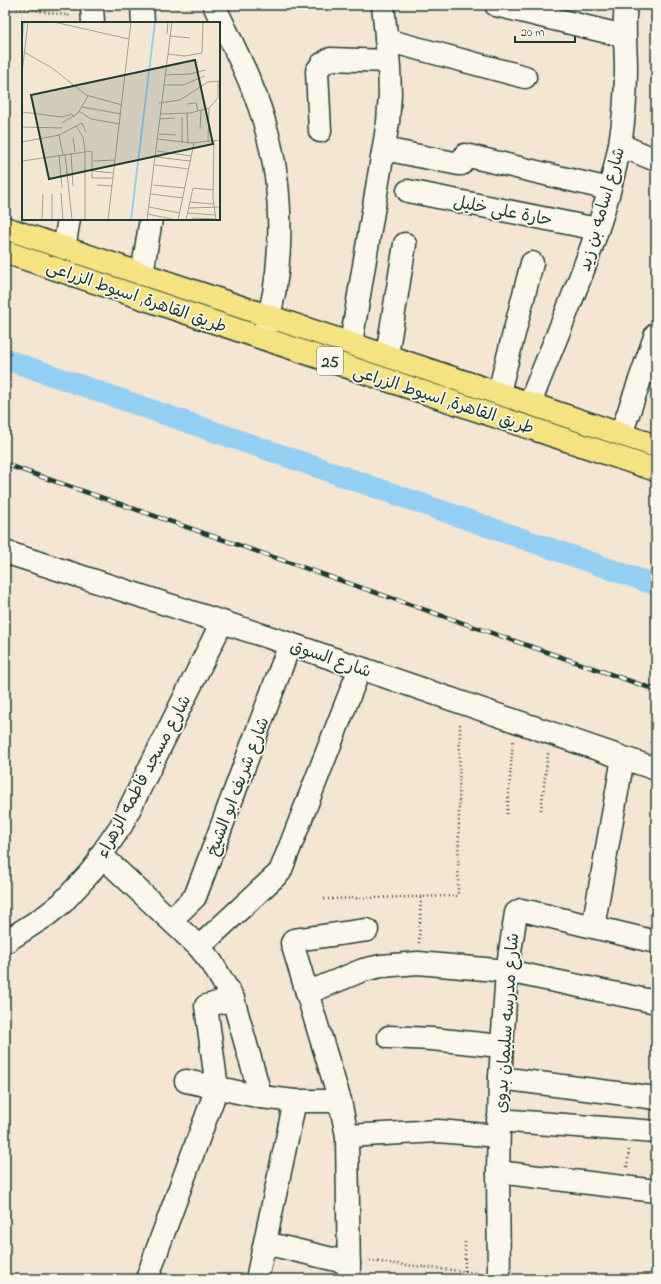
<svg xmlns="http://www.w3.org/2000/svg" width="661" height="1284" viewBox="0 0 661 1284" font-family="'Indie Flower','Playpen Sans Arabic',sans-serif">
<style>
.lines{fill:none;stroke-linecap:round;stroke-linejoin:round}
.canal{stroke:#93cef3;stroke-width:21}
.street-casing{stroke:#1f3d34;stroke-width:25}
.highway-casing{stroke:#1f3d34;stroke-width:25}
.path{stroke:#1f3d34;stroke-width:2.5;stroke-dasharray:1 3;stroke-linecap:butt}
.street{stroke:#fbf7ec;stroke-width:22}
.highway{stroke:#f5e382;stroke-width:22}
.rail-casing{stroke:#1f3d34;stroke-width:4.5}
.rail{stroke:#fbf7ec;stroke-width:3;stroke-dasharray:9;stroke-linecap:butt}
.labels{text-anchor:middle;stroke-width:3.5;stroke-linejoin:round;paint-order:stroke}
.shield{fill:#fbf7ec;stroke:#61756b;stroke-width:1}
.shield-label{font-size:16px;font-weight:bold;fill:#1f3d34}
.street-label{font-size:17px;fill:#1f3d34;stroke:#fbf7ec}
.inset-river{fill:none;stroke:#93cef3;stroke-width:2}
.inset-road{fill:none;stroke:#9fa293;stroke-width:1}
.view{fill:#1f3d34;fill-opacity:0.15;stroke:#1f3d34;stroke-width:2}
.inset-edge{fill:none;stroke:#1f3d34;stroke-width:2}
</style>
<rect width="100%" height="100%" fill="#f4e6d2"/>
<filter id="ink" filterUnits="userSpaceOnUse"><feTurbulence type="fractalNoise" baseFrequency=".025" numOctaves="2"/><feDisplacementMap in="SourceGraphic" scale="8" xChannelSelector="R" yChannelSelector="G"/><feConvolveMatrix kernelMatrix="1 2 1 2 8 2 1 2 1" color-interpolation-filters="sRGB"/></filter>
<g filter="url(#ink)">
<g class="lines">
<polyline class="canal" points="5,359 656,585"/>
<g class="street-casing">
<g id="street">
<polyline points="92,5 93,23"/>
<polyline points="142,5 143,23"/>
<path d="M214 5C233 46 256 88 267 132 284 194 284 272 264 334"/>
<polyline points="496,5 624,36"/>
<polyline points="386,40 525,77"/>
<polyline points="320,131 317,71 321,65 330,59 388,61"/>
<polyline points="620,145 656,160"/>
<polyline points="384,149 459,164 461,164 465,155 609,189"/>
<polyline points="408,191 597,229"/>
<polyline points="64,248 69,219"/>
<polyline points="142,274 151,219"/>
<polyline points="351,343 388,122 390,94 389,67 383,5"/>
<polyline points="387,355 405,244"/>
<polyline points="499,392 532,263"/>
<path d="M530 403C563 318 603 235 620 144 624 120 626 94 626 69 626 47 623 26 626 5"/>
<polyline points="621,434 656,334"/>
<polyline points="5,552 290,644 656,769"/>
<polyline points="101,855 199,947 212,963 233,999 261,1097"/>
<polyline points="171,920 195,897 290,644"/>
<polyline points="593,927 623,758"/>
<polyline points="5,942 47,915 62,903 88,875 100,860 101,855 121,826 222,622"/>
<polyline points="199,947 280,872 360,668"/>
<polyline points="307,993 363,970 381,966 418,963 507,971 656,1002"/>
<polyline points="389,1037 432,1039 501,1046"/>
<polyline points="500,1078 656,1098"/>
<polyline points="186,1081 261,1097 295,1101 340,1101"/>
<polyline points="498,1120 656,1132"/>
<polyline points="347,1136 438,1131 498,1136"/>
<polyline points="498,1172 656,1191"/>
<polyline points="265,1243 349,1263"/>
<polyline points="147,1279 160,1242 217,1088 206,1006 233,999"/>
<polyline points="257,1279 295,1101"/>
<polyline points="349,1279 347,1136 340,1101 292,943 294,940 367,930"/>
<polyline points="499,1279 498,1172 500,1078 507,971 516,913 521,910 531,912 656,942"/>
</g>
</g>
<g class="highway-casing">
<g id="highway">
<polyline points="5,228 656,446"/>
<polyline points="5,252 656,470"/>
</g>
</g>
<g class="path">
<polyline points="5,6 72,16"/>
<polyline points="541,810 548,753"/>
<polyline points="507,814 513,741"/>
<polyline points="324,899 456,896 458,895 460,724"/>
<polyline points="419,943 421,896"/>
<polyline points="627,1167 629,1150"/>
<polyline points="370,1261 478,1273"/>
<polyline points="465,1271 465,1240"/>
</g>
<use href="#street" class="street"/>
<use href="#highway" class="highway"/>
<g class="rail-casing">
<polyline id="rail" points="5,464 656,690"/>
</g>
<use href="#rail" class="rail"/>
</g>
</g>
<g class="labels">
<rect class="shield" x="317" y="347" width="26" height="28" rx="3"/>
<g class="shield-label">
<text x="330" y="367">25</text>
</g>
<g class="street-label">
<text transform="translate(601 209) rotate(-74)" y="6">شارع اسامه بن زيد</text>
<text transform="translate(503 210) rotate(11)" y="6">حارة على خليل</text>
<text transform="translate(137 296) rotate(19)" y="6">طريق القاهرة, اسيوط الزراعى</text>
<text transform="translate(444 399) rotate(18)" y="6">طريق القاهرة, اسيوط الزراعى</text>
<text transform="translate(331 658) rotate(19)" y="6">شارع السوق</text>
<text transform="translate(143 776) rotate(-62)" y="6">شارع مسجد فاطمه الزهراء</text>
<text transform="translate(237 786) rotate(-69)" y="6">شارع شريف ابو الشيخ</text>
<text transform="translate(506 1023) rotate(-86)" y="6">شارع مدرسه سليمان بدوى</text>
</g>
</g>
<g transform="translate(22 22)">
<rect width="198" height="198" fill="#f4e6d2"/>
<path class="inset-river" d="M0 15 2 0M109 198 133 0"/>
<path class="inset-road" d="M32 0 107 17M145 12 146 0M148 14 168 16M0 29 30 46 64 73 100 83M146 32 163 34 180 31 181 0M0 51 6 0M143 53 168 52 183 48M142 63H161L183 54M137 81 158 78 186 60 197 59M165 82 174 81 176 89M60 85 99 92M57 89 69 97 98 102M0 90 40 95 50 92 52 95M165 91 166 121M139 92 168 91 187 86 196 76V59M160 95V121M138 97 153 96M40 101 56 91 66 74M54 104 61 115 63 129V198M0 105 40 106M178 107 179 88M137 112 154 113M37 113 41 133M51 116 53 130M136 117 169 121 198 118M192 118 191 176 194 198M186 119 187 86M0 120 37 113 60 101 64 110M135 129 169 134M49 131 51 164M43 132 50 198M37 133 40 166M134 135 168 139M0 139 70 129V156H91M71 139 93 138M133 143 167 147M70 149 92 151M75 163 90 164M131 163 163 166M39 171 41 198M30 172V198M129 172 161 176M168 180 191 182M127 185 158 191M167 186 198 185M166 191 193 193M126 192 154 198M170 196 194 197M20 198 21 172M86 198 109 0M125 198 150 0M156 198 172 121M164 198 171 166 191 168"/>
<path class="view" d="M173 38 191 122 27 157 9 73Z"/>
<rect width="198" height="198" class="inset-edge"/>
</g>
<rect width="661" height="1284" fill="none" stroke="#fbf7ec" stroke-width="20"/>
<rect x="10" y="10" width="641" height="1264" fill="none" stroke="#1f3d34" stroke-width="1.5" filter="url(#ink)"/>
<path d="M515 36v6h60v-6" fill="none" stroke="#1f3d34" stroke-width="2"/>
<text x="521" y="36" font-size="12" fill="#1f3d34" stroke="#fbf7ec" stroke-width="3" paint-order="stroke">20 m</text>
</svg>
